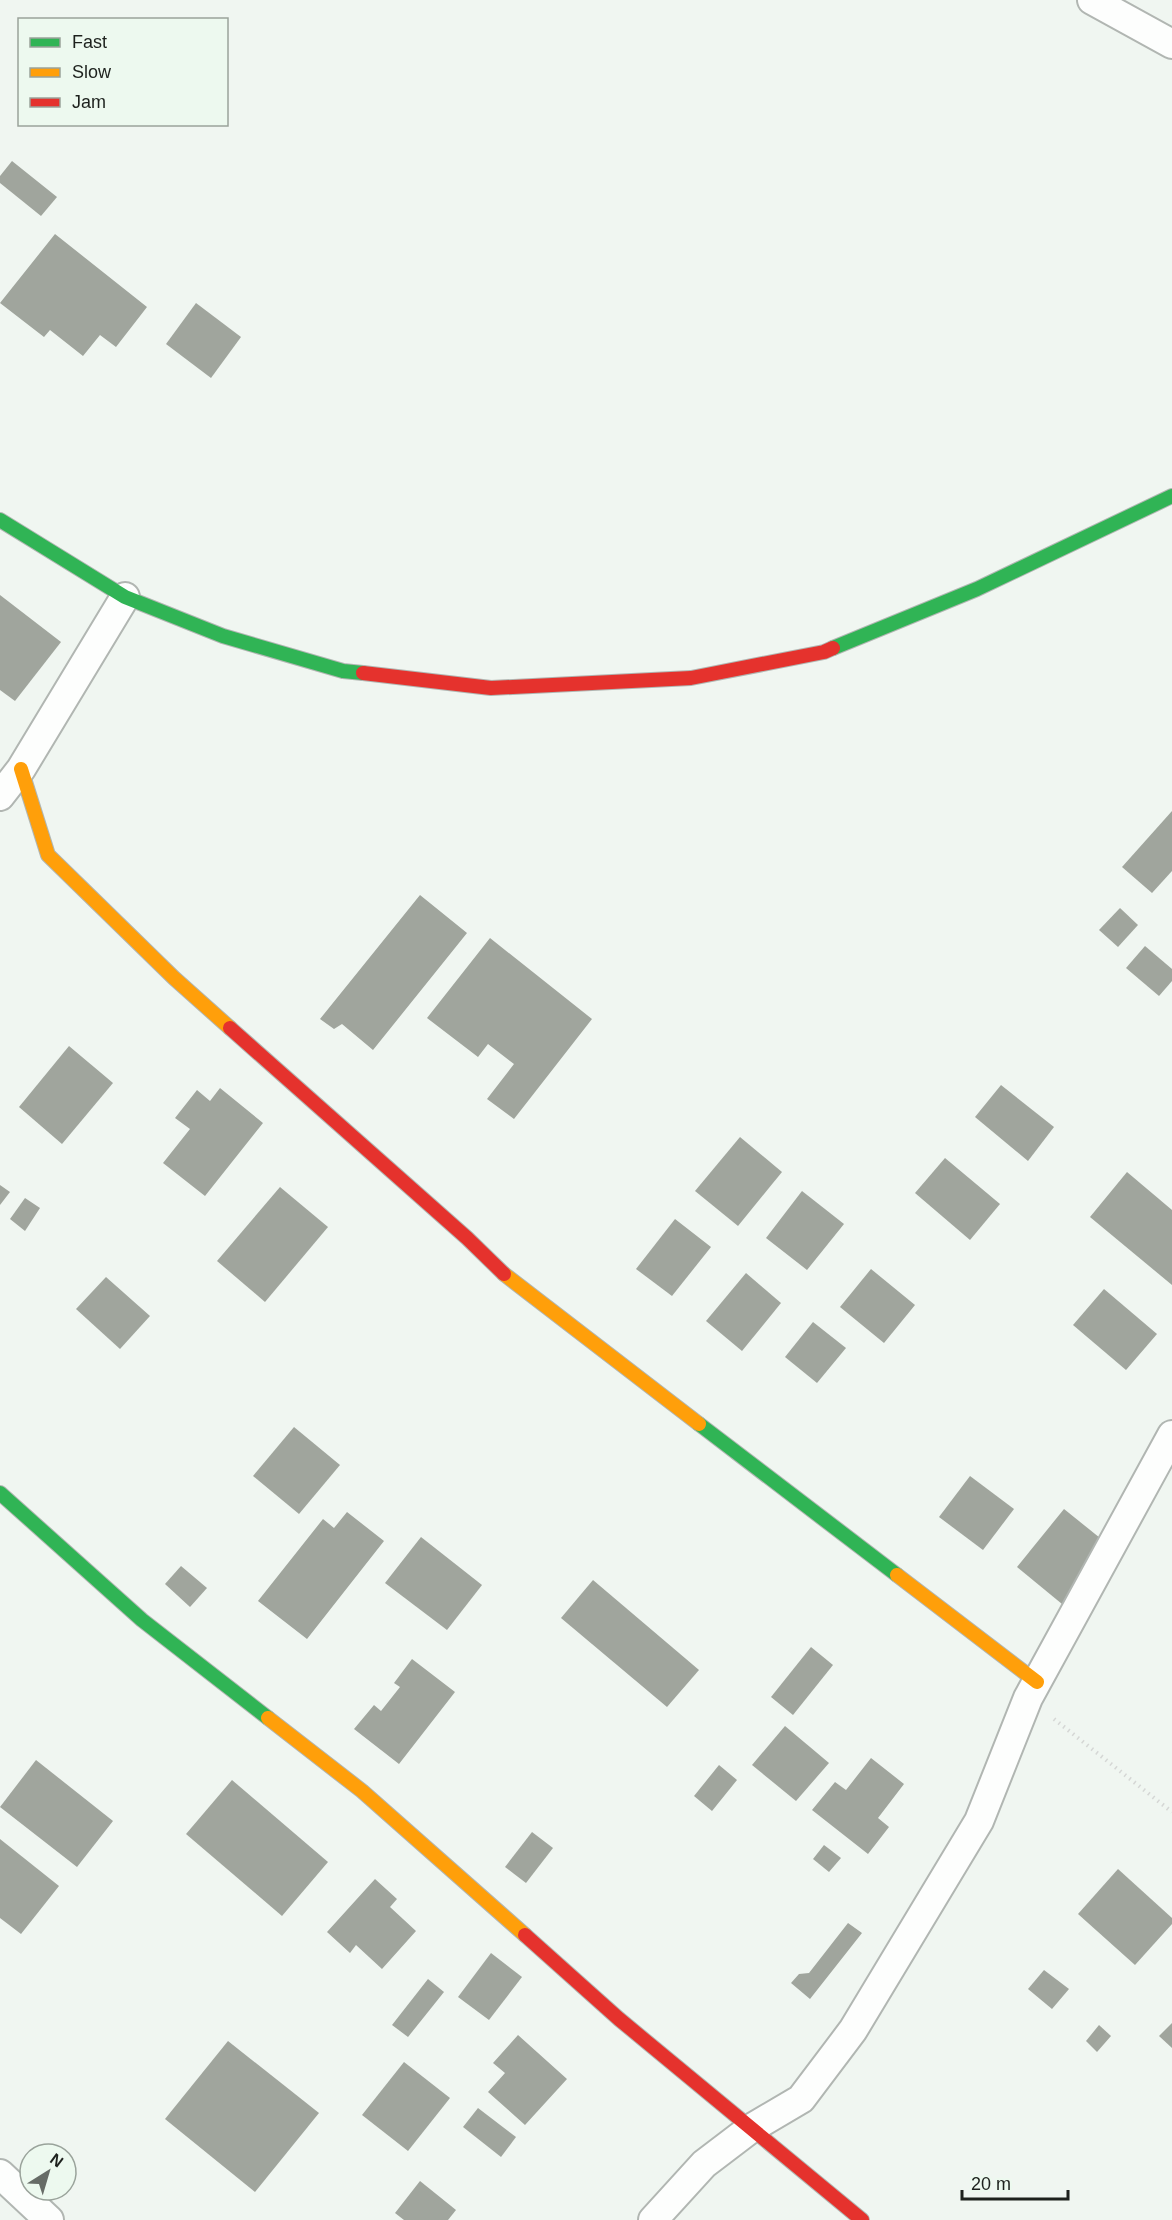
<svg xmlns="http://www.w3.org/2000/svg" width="1172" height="2220" viewBox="0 0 1172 2220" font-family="Arial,sans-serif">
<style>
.building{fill:#a0a59d}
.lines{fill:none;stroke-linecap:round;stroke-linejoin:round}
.street-casing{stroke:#b1b6b2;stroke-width:32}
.fast-casing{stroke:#b1b6b2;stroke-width:16}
.slow-casing{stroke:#b1b6b2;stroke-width:16}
.jam-casing{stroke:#b1b6b2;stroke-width:16}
.path{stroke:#d5d7d5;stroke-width:4;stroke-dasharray:1.5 4.5;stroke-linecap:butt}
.street{stroke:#fdfefd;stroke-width:28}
.fast{stroke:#30b455;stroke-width:14}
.slow{stroke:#ff9f0a;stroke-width:14}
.jam{stroke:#e5322d;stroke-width:14}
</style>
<rect width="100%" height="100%" fill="#f0f6f1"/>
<g class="building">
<polygon points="12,161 57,197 41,216 0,183 0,176"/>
<polygon points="55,234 147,307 116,347 100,335 83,356 50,330 44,337 0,303"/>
<polygon points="196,303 241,337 211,378 166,344"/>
<polygon points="0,595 61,642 15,701 0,690"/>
<polygon points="1172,811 1172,871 1152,893 1122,867"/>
<polygon points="420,895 467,933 373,1050 342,1024 334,1029 320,1019"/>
<polygon points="1120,908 1138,925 1118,947 1099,930"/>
<polygon points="490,938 592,1019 514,1119 487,1099 514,1064 488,1044 478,1057 427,1018"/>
<polygon points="1145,946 1172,969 1172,981 1159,996 1126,968"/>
<polygon points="69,1046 113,1083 62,1144 19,1107"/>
<polygon points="1001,1085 1054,1127 1028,1161 975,1117"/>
<polygon points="220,1088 263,1123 205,1196 163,1163 190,1129 175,1118 197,1090 210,1101"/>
<polygon points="740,1137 782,1172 738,1226 695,1191"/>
<polygon points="945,1158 1000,1204 970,1240 915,1193"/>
<polygon points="1127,1172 1172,1210 1172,1285 1090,1217"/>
<polygon points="0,1185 10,1192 0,1205"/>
<polygon points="280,1187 328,1227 265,1302 217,1261"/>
<polygon points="802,1191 844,1224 807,1270 766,1238"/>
<polygon points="25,1198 40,1208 25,1231 10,1219"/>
<polygon points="675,1219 711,1247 672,1296 636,1269"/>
<polygon points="871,1269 915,1305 884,1343 840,1307"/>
<polygon points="746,1273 781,1303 742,1351 706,1321"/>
<polygon points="106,1277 150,1316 120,1349 76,1309"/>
<polygon points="1104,1289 1157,1334 1126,1370 1073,1325"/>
<polygon points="813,1322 846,1348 817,1383 785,1357"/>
<polygon points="294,1427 340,1465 299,1514 253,1476"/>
<polygon points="970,1476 1014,1509 983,1550 939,1517"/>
<polygon points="1064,1509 1110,1546 1062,1604 1017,1567"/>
<polygon points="347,1512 384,1541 307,1639 258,1601 323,1519 334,1528"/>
<polygon points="421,1537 482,1585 447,1630 385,1583"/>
<polygon points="181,1566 207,1588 190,1607 165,1584"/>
<polygon points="593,1580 699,1670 667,1707 561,1618"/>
<polygon points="811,1647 833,1665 793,1715 771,1697"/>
<polygon points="412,1659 455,1692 399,1764 354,1729 374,1705 381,1711 400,1687 394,1683"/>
<polygon points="785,1726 829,1763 796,1801 752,1765"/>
<polygon points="871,1758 904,1784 878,1818 889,1827 868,1854 812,1810 835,1782 846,1790"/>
<polygon points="36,1760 113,1821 77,1867 0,1807"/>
<polygon points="719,1765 737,1780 712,1811 694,1796"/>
<polygon points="232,1780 328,1862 282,1916 186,1834"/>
<polygon points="532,1832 553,1848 526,1883 505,1867"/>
<polygon points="0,1839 59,1886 21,1934 0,1918"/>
<polygon points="824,1845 841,1858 829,1872 813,1859"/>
<polygon points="1118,1869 1172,1918 1172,1924 1135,1965 1078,1914"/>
<polygon points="375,1879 397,1899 390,1907 416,1931 382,1969 356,1945 350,1953 327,1932"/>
<polygon points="848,1923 862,1933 810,1999 791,1983 799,1974 809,1973"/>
<polygon points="491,1953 522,1977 489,2020 458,1997"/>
<polygon points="1044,1970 1069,1989 1052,2009 1028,1989"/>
<polygon points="428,1979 444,1992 408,2037 392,2025"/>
<polygon points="1172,2023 1172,2048 1159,2036"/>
<polygon points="1099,2025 1111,2036 1097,2052 1086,2041"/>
<polygon points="518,2035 567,2079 525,2125 488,2092 505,2073 493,2063"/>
<polygon points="228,2041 319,2113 255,2192 165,2119"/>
<polygon points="404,2062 450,2098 408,2151 362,2115"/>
<polygon points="478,2108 516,2137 501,2157 463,2127"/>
<polygon points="420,2181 456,2210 448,2220 404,2220 395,2213"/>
</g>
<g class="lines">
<g class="street-casing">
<g id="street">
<polyline points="1092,0 1172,44"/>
<polyline points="0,796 21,769 125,597"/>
<polyline points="0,2174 49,2220"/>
<polyline points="653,2220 704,2164 750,2129 801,2099 853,2030 979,1821 1028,1698 1172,1435"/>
</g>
</g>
<g class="fast-casing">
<g id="fast">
<polyline points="0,520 125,597 223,636 343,671 363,673"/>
<polyline points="833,648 977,589 1172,496"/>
<polyline points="699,1424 897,1575"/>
<polyline points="0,1493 142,1620 268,1718"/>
</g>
</g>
<g class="slow-casing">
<g id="slow">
<polyline points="21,769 48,855 174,978 230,1028"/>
<polyline points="504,1274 699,1424"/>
<polyline points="897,1575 1037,1682"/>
<polyline points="268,1718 362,1791 525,1935"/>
</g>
</g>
<g class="jam-casing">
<g id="jam">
<polyline points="363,673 491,688 691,678 824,652 833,648"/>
<polyline points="230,1028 467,1238 504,1274"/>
<polyline points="525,1935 619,2019 862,2220"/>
</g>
</g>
<polyline class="path" points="1054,1719 1172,1812"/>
<use href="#street" class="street"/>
<use href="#fast" class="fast"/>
<use href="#slow" class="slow"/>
<use href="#jam" class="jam"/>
</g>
<rect x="18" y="18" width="210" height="108" fill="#edf9ef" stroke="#9aa39b" stroke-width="1.5"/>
<rect x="30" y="38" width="30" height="9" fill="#30b455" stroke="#9aa39b" stroke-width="1.5"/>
<text x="72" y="48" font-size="18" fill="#1d211d">Fast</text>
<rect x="30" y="68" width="30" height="9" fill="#ff9f0a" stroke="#9aa39b" stroke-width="1.5"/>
<text x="72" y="78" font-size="18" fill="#1d211d">Slow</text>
<rect x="30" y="98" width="30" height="9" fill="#e5322d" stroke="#9aa39b" stroke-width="1.5"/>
<text x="72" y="108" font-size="18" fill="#1d211d">Jam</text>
<g transform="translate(48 2172) rotate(37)"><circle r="28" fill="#edf9ef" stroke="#9aa39b" stroke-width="1.5"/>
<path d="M0-4.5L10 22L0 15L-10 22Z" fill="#676c67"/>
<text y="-9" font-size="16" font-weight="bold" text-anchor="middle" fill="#1d211d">N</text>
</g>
<path d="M962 2190v9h106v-9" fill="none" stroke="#1d211d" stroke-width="3"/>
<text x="971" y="2190" font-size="18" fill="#1d211d" stroke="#edf9ef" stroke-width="4.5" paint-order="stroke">20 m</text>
</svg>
